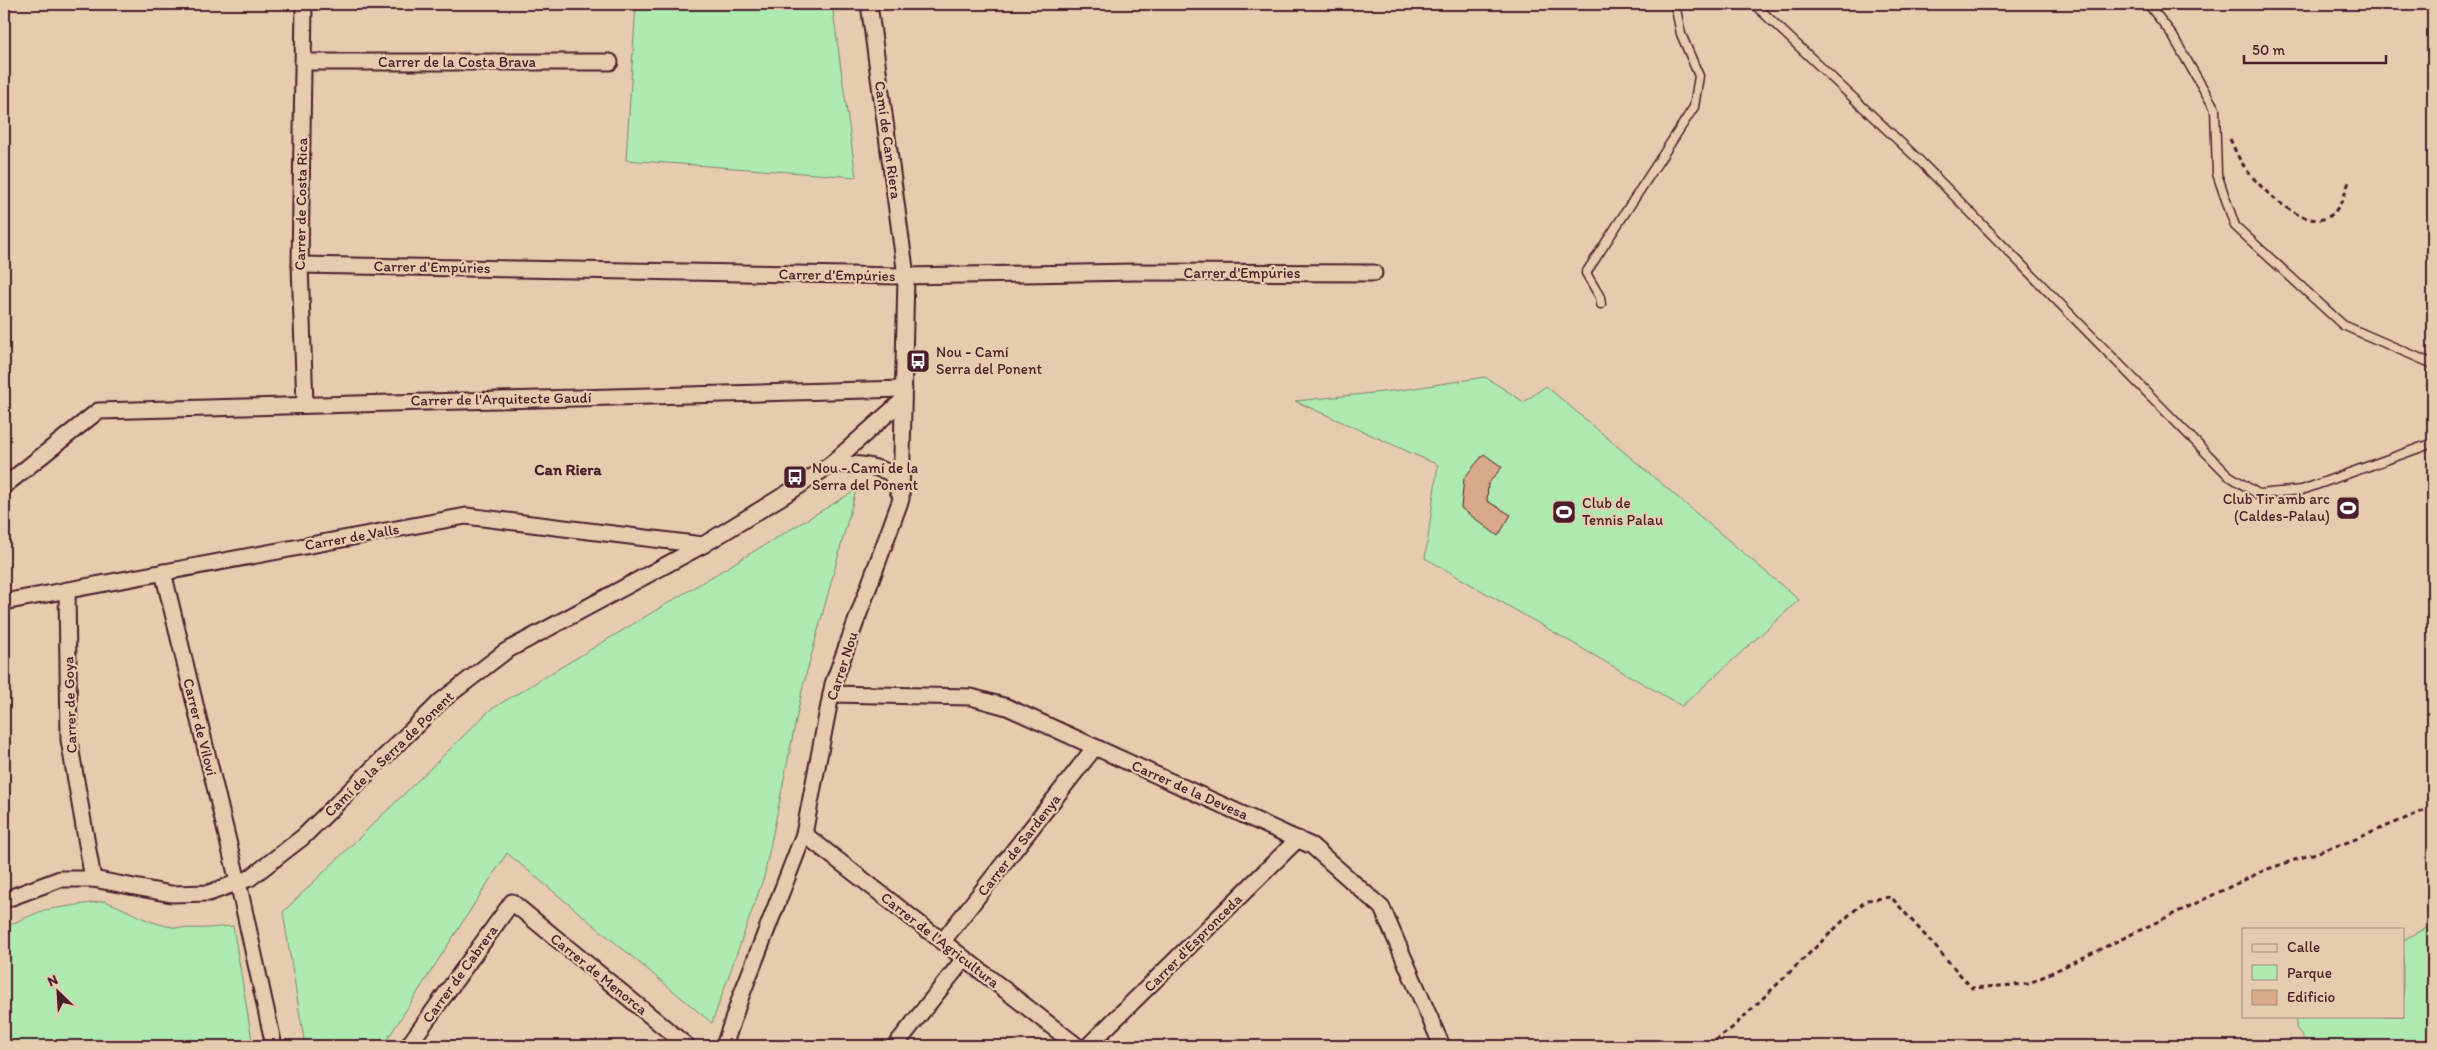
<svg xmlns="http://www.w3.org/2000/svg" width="2437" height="1050" viewBox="0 0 2437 1050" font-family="Itim,sans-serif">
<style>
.green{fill:#aeeaaf;stroke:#7c846d}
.building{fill:#d9aa8a;stroke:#4a1f2b}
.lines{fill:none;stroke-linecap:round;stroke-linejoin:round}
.lane-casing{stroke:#4a1f2b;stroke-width:11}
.street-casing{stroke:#4a1f2b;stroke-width:19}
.path{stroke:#4a1f2b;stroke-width:3;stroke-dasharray:5 4;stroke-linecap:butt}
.lane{stroke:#e6ccae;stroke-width:8}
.street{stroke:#e6ccae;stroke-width:15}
.labels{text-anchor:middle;stroke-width:4.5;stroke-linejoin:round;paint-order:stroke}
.street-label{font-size:15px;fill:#4a1f2b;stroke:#e6ccae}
.poi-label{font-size:15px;fill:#4a1f2b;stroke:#e6ccae;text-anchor:start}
.neighbourhood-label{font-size:16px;font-weight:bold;fill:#4a1f2b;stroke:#e6ccae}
</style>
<rect width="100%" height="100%" fill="#e6ccae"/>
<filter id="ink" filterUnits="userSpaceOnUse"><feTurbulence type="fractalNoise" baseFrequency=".02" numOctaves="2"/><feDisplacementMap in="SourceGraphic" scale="10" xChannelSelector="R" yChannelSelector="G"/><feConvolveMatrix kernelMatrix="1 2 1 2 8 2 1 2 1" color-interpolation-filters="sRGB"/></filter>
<g filter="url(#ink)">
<g class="green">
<polygon points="636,4 832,4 856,177 626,160"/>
<polygon points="1485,377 1524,402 1546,386 1799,600 1682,706 1425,558 1438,465 1295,401 1402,390"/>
<polygon points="856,490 803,686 764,877 712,1023 507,853 383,1046 305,1046 283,912 490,710"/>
<path d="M104 901C123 907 140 919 159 924 183 931 208 928 233 926L253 1046H4V927L44 910Z"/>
<polygon points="2433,925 2433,1046 2309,1046 2296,1028 2297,1016 2403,1016 2403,940"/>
</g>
<polygon class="building" points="1484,454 1502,467 1488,484 1487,501 1511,515 1498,536 1461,508 1464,478"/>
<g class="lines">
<g class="lane-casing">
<g id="lane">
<polyline points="1754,4 1919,160 2228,475 2258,494 2302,490 2433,443"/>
<polyline points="2148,4 2171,33 2215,109 2217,174 2235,226 2343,325 2433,364"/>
<polyline points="1601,304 1600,297 1586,273 1694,107 1699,76 1681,34 1675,4"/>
</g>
</g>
<g class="street-casing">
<g id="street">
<polyline points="304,4 300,265 305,404"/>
<polyline points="303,62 610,62"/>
<polyline points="300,265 902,276 1134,272 1374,273"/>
<path d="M830 465C855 463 868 464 891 473L899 493"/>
<polyline points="4,486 98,411 904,389"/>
<polyline points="163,572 238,882 274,1046"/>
<polyline points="67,590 69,740 93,879"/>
<polyline points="4,602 466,516 703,545"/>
<polyline points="831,694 971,697 1007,707 1312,846 1382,908 1442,1046"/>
<polyline points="804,834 1077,1046"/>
<polyline points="4,900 60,879 93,879 171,894 209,893 250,878 303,837 441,701 506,651 703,545 799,486 830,465 903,400"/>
<polyline points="942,942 1095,747"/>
<polyline points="408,1046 512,902 687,1046"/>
<polyline points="724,1046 741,996 804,834 833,684 901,499 906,276 869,4"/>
<polyline points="895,1046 964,959"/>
<polyline points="1088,1046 1298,839"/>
</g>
</g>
<g class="path">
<path d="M2230 139C2234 147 2237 156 2242 163 2254 183 2300 229 2326 218 2341 211 2345 192 2350 179"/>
<polyline points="1708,1046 1732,1028 1848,916 1867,900 1891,897 1972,988 2028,984 2265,870 2351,841 2433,807"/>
</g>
<use href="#lane" class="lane"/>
<use href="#street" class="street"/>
</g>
</g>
<defs>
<g id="bus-square" transform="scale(1.25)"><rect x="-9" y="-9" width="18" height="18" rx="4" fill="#4a1f2b" stroke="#e6ccae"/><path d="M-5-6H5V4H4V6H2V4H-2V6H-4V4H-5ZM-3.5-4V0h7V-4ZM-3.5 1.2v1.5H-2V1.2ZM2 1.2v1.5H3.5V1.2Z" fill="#fff"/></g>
<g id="stadium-square" transform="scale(1.25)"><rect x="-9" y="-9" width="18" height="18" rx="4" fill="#4a1f2b" stroke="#e6ccae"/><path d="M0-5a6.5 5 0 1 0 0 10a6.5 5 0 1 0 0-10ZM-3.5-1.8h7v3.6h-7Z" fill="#fff"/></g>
</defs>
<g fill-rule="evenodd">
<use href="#bus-square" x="918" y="361"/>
<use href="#bus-square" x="795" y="477"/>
<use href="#stadium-square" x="2348" y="508"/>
<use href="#stadium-square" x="1564" y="512"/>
</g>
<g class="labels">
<g class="street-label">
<text x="457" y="67">Carrer de la Costa Brava</text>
<text transform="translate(888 140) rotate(82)" y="5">Camí de Can Riera</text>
<text transform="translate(301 204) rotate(-89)" y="5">Carrer de Costa Rica</text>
<text transform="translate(432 267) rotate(1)" y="5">Carrer d'Empúries</text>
<text x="1242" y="278">Carrer d'Empúries</text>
<text transform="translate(837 275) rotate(1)" y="5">Carrer d'Empúries</text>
<text transform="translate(501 399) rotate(-1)" y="5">Carrer de l'Arquitecte Gaudí</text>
<text transform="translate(352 537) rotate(-10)" y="5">Carrer de Valls</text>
<text transform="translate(842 666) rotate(-72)" y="5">Carrer Nou</text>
<text transform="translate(70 705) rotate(-92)" y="5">Carrer de Goya</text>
<text transform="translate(200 727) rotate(76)" y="5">Carrer de Viloví</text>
<text transform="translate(389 754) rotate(-44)" y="5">Camí de la Serra de Ponent</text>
<text transform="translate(1190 790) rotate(24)" y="5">Carrer de la Devesa</text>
<text transform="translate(1019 845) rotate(-52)" y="5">Carrer de Sardenya</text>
<text transform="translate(940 940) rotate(38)" y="5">Carrer de l'Agricultura</text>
<text transform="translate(1193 943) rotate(-45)" y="5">Carrer d'Espronceda</text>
<text transform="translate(460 974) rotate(-54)" y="5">Carrer de Cabrera</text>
<text transform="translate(599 974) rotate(39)" y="5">Carrer de Menorca</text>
</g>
<g class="poi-label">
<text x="936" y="357">Nou - Camí<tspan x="936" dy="17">Serra del Ponent</tspan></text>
<text x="812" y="473">Nou - Camí de la<tspan x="812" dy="17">Serra del Ponent</tspan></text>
<text x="2330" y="504" text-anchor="end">Club Tir amb arc<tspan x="2330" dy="17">(Caldes-Palau)</tspan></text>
<text x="1582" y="508">Club de<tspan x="1582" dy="17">Tennis Palau</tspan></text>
</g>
<g class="neighbourhood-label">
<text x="568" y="475">Can Riera</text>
</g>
</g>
<rect width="2437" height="1050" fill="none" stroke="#e6ccae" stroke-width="20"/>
<rect x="10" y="10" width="2417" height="1030" fill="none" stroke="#4a1f2b" stroke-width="2" filter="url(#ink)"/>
<rect x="2242" y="928" width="162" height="90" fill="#e6ccae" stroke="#a8877a"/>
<rect x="2252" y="944" width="25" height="8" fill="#e6ccae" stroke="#a8877a"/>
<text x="2287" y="952" font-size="15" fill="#4a1f2b">Calle</text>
<rect x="2252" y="965" width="25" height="15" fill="#aeeaaf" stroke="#a8877a"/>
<text x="2287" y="978" font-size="15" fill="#4a1f2b">Parque</text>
<rect x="2252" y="990" width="25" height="15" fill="#d9aa8a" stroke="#a8877a"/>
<text x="2287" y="1002" font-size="15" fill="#4a1f2b">Edificio</text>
<g transform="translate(58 992) rotate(335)" stroke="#e6ccae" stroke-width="4" paint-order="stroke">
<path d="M0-4L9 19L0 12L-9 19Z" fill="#4a1f2b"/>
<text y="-8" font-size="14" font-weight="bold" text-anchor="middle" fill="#4a1f2b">N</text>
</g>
<path d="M2244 55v8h142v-8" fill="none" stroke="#4a1f2b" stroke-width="2.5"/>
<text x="2252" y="55" font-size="15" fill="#4a1f2b" stroke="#e6ccae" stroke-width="4" paint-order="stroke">50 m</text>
</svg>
